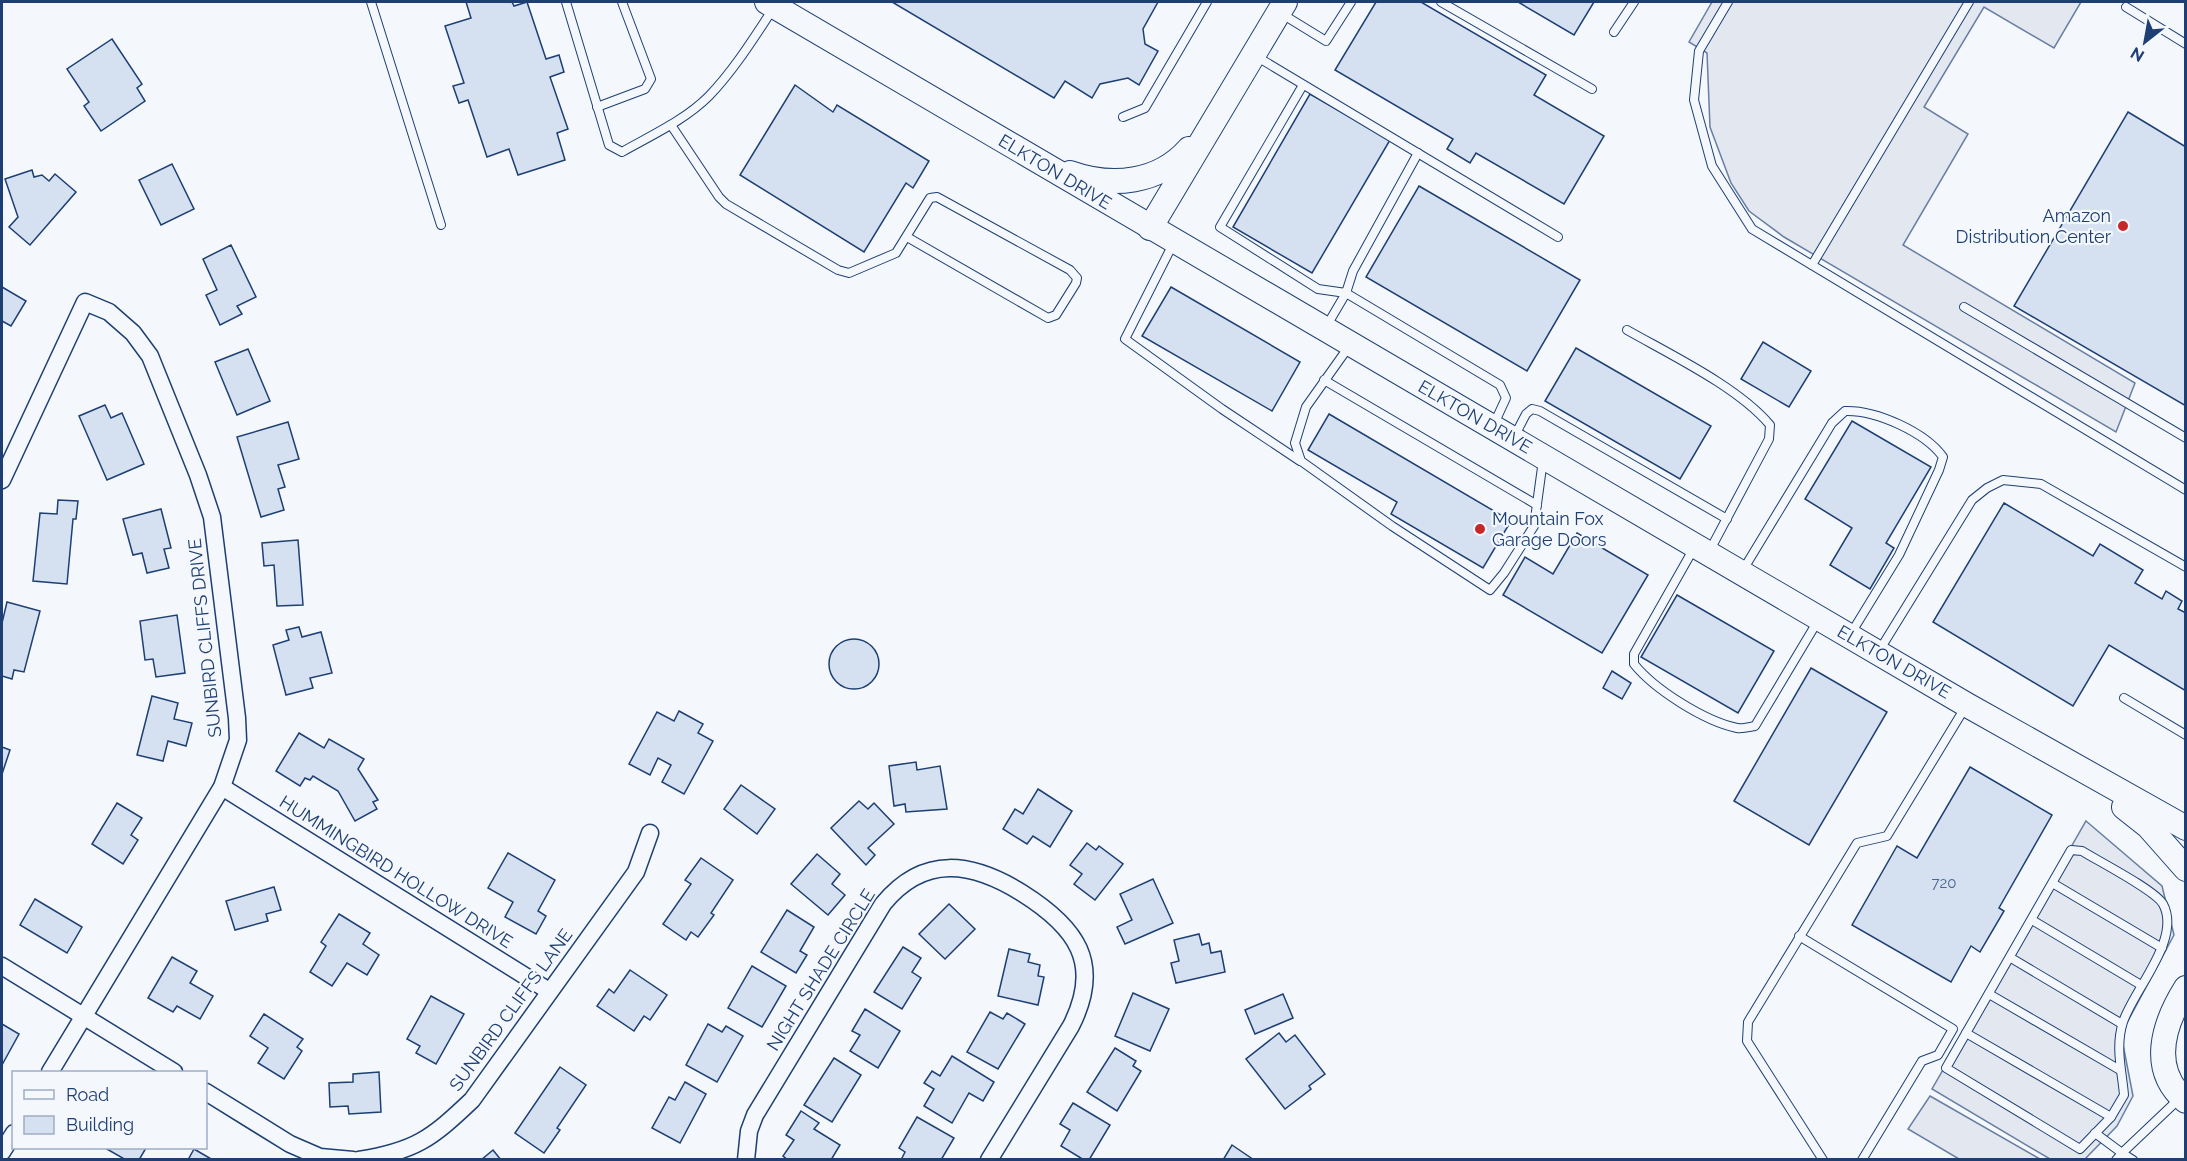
<svg xmlns="http://www.w3.org/2000/svg" width="2187" height="1161" viewBox="0 0 2187 1161" font-family="Raleway,sans-serif">
<style>
.parking{fill:#e3e8f0;stroke:#687fa3;stroke-width:1.5}
.building{fill:#d5e0f0;stroke:#1d3f73;stroke-width:1.5}
.lines{fill:none;stroke-linecap:round;stroke-linejoin:round}
.lane-casing{stroke:#1d3f73;stroke-width:10}
.street-casing{stroke:#1d3f73;stroke-width:19}
.secondary-casing{stroke:#1d3f73;stroke-width:26}
.lane{stroke:#f4f7fb;stroke-width:8}
.street{stroke:#f4f7fb;stroke-width:16}
.secondary{stroke:#f4f7fb;stroke-width:24}
.poi-dot{fill:#c62828;stroke:#f4f7fb;stroke-width:2}
.labels{text-anchor:middle;stroke-width:4.5;stroke-linejoin:round;paint-order:stroke}
.number-label{font-size:15px;fill:#4b6792}
.street-label{font-size:18px;fill:#1d3f73;stroke:#f4f7fb}
.poi-label{font-size:18px;fill:#1d3f73;stroke:#f4f7fb;text-anchor:end}
</style>
<rect width="100%" height="100%" fill="#f4f7fb"/>
<g class="parking">
<polygon points="1712,2 2081,2 2054,48 1984,7 1924,107 1968,134 1903,245 2135,383 2116,432 1784,237 1749,211 1731,183 1710,127 1707,53 1689,42"/>
<polygon points="2086,821 2162,886 2174,935 2121,1034 2133,1096 2117,1126 2085,1159 2050,1159 1932,1089"/>
<polygon points="1930,1096 2040,1159 1959,1159 1908,1129"/>
</g>
<g class="building">
<polygon points="466,2 512,2 514,6 527,2 546,59 559,55 564,72 550,77 568,129 557,133 565,160 518,175 509,149 487,157 468,100 459,103 453,86 464,83 445,26 471,18"/>
<polygon points="892,2 1158,2 1143,29 1145,44 1158,51 1139,85 1128,78 1100,84 1092,98 1065,81 1054,98"/>
<polygon points="1376,2 1421,2 1546,75 1534,95 1604,136 1564,204 1476,153 1470,163 1447,149 1453,139 1335,70"/>
<polygon points="1518,2 1594,2 1574,35"/>
<polygon points="112,39 142,84 137,88 145,101 101,131 84,106 89,102 67,69"/>
<polygon points="795,85 833,112 837,105 929,161 913,188 906,183 864,252 740,175"/>
<polygon points="1310,94 1390,140 1312,273 1233,227"/>
<polygon points="2128,112 2186,147 2186,406 2014,306"/>
<polygon points="172,164 194,209 161,225 139,180"/>
<polygon points="32,170 34,177 42,175 49,181 55,174 76,192 30,245 9,227 18,217 5,179"/>
<polygon points="1419,186 1580,280 1527,371 1366,277"/>
<polygon points="231,245 256,297 237,306 242,314 220,325 206,295 217,290 203,259"/>
<polygon points="2,287 26,301 11,326 2,321"/>
<polygon points="1171,287 1300,362 1272,411 1142,336"/>
<polygon points="1763,342 1811,371 1789,407 1741,379"/>
<polygon points="1576,348 1711,426 1680,479 1545,401"/>
<polygon points="248,349 270,401 237,415 215,362"/>
<polygon points="105,405 111,418 122,413 144,464 107,480 79,416"/>
<polygon points="1329,414 1511,521 1483,568 1391,514 1397,502 1308,450"/>
<polygon points="1852,421 1931,467 1886,543 1894,548 1870,589 1830,565 1852,528 1805,499"/>
<polygon points="288,422 299,459 278,465 285,487 278,489 284,510 261,517 237,437"/>
<polygon points="58,500 78,501 76,519 73,519 67,584 33,581 40,513 57,514"/>
<polygon points="2004,503 2093,556 2100,544 2143,570 2135,583 2162,599 2166,591 2182,601 2178,609 2186,613 2186,691 2109,645 2073,706 1933,622"/>
<polygon points="161,509 171,548 164,549 169,568 147,573 142,553 133,555 123,519"/>
<polygon points="1577,533 1648,575 1602,653 1503,595 1525,557 1553,574"/>
<polygon points="298,540 303,605 277,606 274,565 264,566 262,543"/>
<polygon points="1677,595 1774,651 1738,713 1641,657"/>
<polygon points="7,602 40,611 24,672 14,670 12,679 2,676 2,623"/>
<polygon points="177,615 185,673 156,677 153,659 145,660 140,621"/>
<polygon points="299,627 302,637 321,632 332,673 310,678 313,688 286,695 273,645 289,640 286,630"/>
<circle cx="854" cy="664" r="25"/>
<polygon points="1811,668 1887,712 1809,845 1734,801"/>
<polygon points="1612,671 1631,683 1622,699 1603,688"/>
<polygon points="152,696 178,703 174,719 192,723 186,746 168,741 163,761 137,755"/>
<polygon points="679,711 703,724 698,733 713,741 684,794 662,782 671,765 658,758 650,775 629,764 657,712 674,721"/>
<polygon points="299,733 324,748 329,739 364,759 358,769 378,800 373,802 377,809 355,821 338,791 313,776 310,780 305,778 300,786 276,771"/>
<polygon points="2,747 10,750 2,774"/>
<polygon points="916,762 917,770 940,766 947,809 906,812 905,804 894,806 889,766"/>
<polygon points="1970,767 2052,815 1999,908 2004,911 1980,952 1971,946 1951,982 1852,925 1897,846 1917,858"/>
<polygon points="741,785 775,809 757,834 724,809"/>
<polygon points="1038,789 1072,811 1050,847 1033,836 1027,844 1003,829 1015,809 1023,814"/>
<polygon points="859,801 868,809 874,803 894,824 868,848 875,855 866,865 831,828"/>
<polygon points="117,803 142,818 131,835 138,840 123,864 92,844"/>
<polygon points="1087,843 1096,850 1099,846 1123,864 1095,900 1074,884 1082,874 1070,865"/>
<polygon points="508,853 555,880 538,911 546,916 536,934 505,917 513,902 488,888"/>
<polygon points="817,854 840,874 832,884 845,895 828,915 791,884"/>
<polygon points="701,858 733,880 711,913 714,915 698,937 691,932 686,940 663,924 691,884 685,880"/>
<polygon points="1153,879 1173,923 1125,944 1117,927 1132,920 1120,894"/>
<polygon points="274,887 281,910 266,914 268,921 235,930 226,901"/>
<polygon points="35,899 82,927 67,953 20,925"/>
<polygon points="949,904 975,929 945,959 919,934"/>
<polygon points="787,910 814,927 800,951 807,955 796,973 761,952"/>
<polygon points="339,914 370,933 363,944 379,955 367,975 347,963 332,986 310,972 326,946 321,942"/>
<polygon points="1199,934 1202,945 1209,943 1211,953 1221,951 1225,972 1176,983 1171,963 1179,961 1174,940"/>
<polygon points="903,947 921,958 912,972 921,978 902,1009 874,992"/>
<polygon points="1009,949 1030,954 1028,962 1040,965 1038,976 1044,977 1038,1005 998,996"/>
<polygon points="172,957 197,971 190,983 213,996 200,1019 177,1006 173,1012 148,998"/>
<polygon points="752,966 786,986 762,1027 728,1008"/>
<polygon points="630,970 667,995 650,1020 644,1016 634,1031 597,1006 609,989 614,993"/>
<polygon points="1133,993 1169,1009 1150,1051 1115,1036"/>
<polygon points="1283,994 1293,1018 1255,1034 1245,1010"/>
<polygon points="431,996 464,1014 436,1064 416,1053 420,1046 407,1039"/>
<polygon points="865,1009 900,1031 878,1068 850,1051 860,1035 852,1031"/>
<polygon points="990,1012 1003,1019 1007,1013 1025,1024 998,1069 967,1052"/>
<polygon points="264,1014 303,1039 297,1047 302,1051 284,1079 258,1063 268,1048 250,1036"/>
<polygon points="2,1024 19,1034 2,1065"/>
<polygon points="708,1024 722,1032 726,1026 743,1036 717,1082 686,1065"/>
<polygon points="1279,1033 1286,1042 1295,1035 1325,1074 1309,1086 1311,1089 1285,1109 1246,1059"/>
<polygon points="1115,1048 1136,1061 1133,1066 1141,1071 1117,1111 1087,1092"/>
<polygon points="952,1056 994,1082 983,1101 969,1093 952,1123 924,1106 934,1089 924,1083 932,1071 940,1076"/>
<polygon points="834,1058 861,1075 832,1122 804,1105"/>
<polygon points="560,1067 586,1085 557,1128 560,1130 544,1153 515,1133"/>
<polygon points="379,1072 381,1112 349,1114 348,1106 330,1107 329,1083 353,1082 353,1074"/>
<polygon points="685,1082 706,1094 680,1143 652,1128 669,1097 675,1100"/>
<polygon points="1073,1103 1110,1125 1089,1160 1084,1160 1061,1146 1070,1130 1060,1124"/>
<polygon points="801,1111 819,1123 814,1129 840,1145 831,1160 788,1160 783,1156 794,1140 786,1135"/>
<polygon points="917,1117 954,1138 941,1160 901,1160 905,1152 899,1148"/>
<polygon points="1232,1145 1254,1160 1223,1160"/>
<polygon points="105,1148 146,1148 139,1160 126,1160"/>
<polygon points="194,1149 213,1160 188,1160"/>
<polygon points="493,1150 501,1160 481,1160"/>
</g>
<g class="lines">
<g class="lane-casing">
<g id="lane">
<polyline points="371,2 441,225"/>
<path d="M566 2 609 145 622 152C652 135 685 120 709 96 734 70 753 39 773 9"/>
<polyline points="1441,2 1592,89"/>
<polyline points="1728,2 1699,51 1694,100 1712,166 1752,229 2186,490"/>
<polyline points="2126,7 2186,44"/>
<polyline points="1282,14 1326,41 1351,2"/>
<polyline points="1614,32 1634,2"/>
<polyline points="1254,55 1558,237"/>
<polyline points="1303,85 1220,227 1318,289 1346,293 1353,271 1418,153"/>
<polyline points="597,107 645,89 651,79 622,2"/>
<polyline points="1123,117 1145,108 1207,2"/>
<polyline points="671,125 719,197 726,204 838,270 849,273 896,253 930,198 937,197 1070,270 1077,278 1076,283 1056,315 1048,318 907,237"/>
<polyline points="1174,242 1125,339 1222,409 1300,461"/>
<polyline points="1812,265 1969,2"/>
<polyline points="1964,307 2186,438"/>
<polyline points="1326,327 1346,293 1500,385 1506,398 1494,424"/>
<path d="M1627 330C1671 355 1738 387 1770 425L1769 439 1710 550"/>
<polyline points="1350,345 1306,407 1295,443 1301,461 1392,526 1490,590 1504,573 1534,526 1543,460"/>
<polyline points="1324,380 1537,505"/>
<polyline points="1514,437 1526,414 1532,409 1540,411 1727,519"/>
<path d="M1694 548 1634 654V664C1654 689 1704 721 1737 728 1742 729 1749 727 1755 726L1819 619"/>
<path d="M1743 570 1832 423 1845 411C1876 410 1925 432 1943 457L1939 470 1899 555 1850 635"/>
<polyline points="1879,651 1972,500 1987,488 2003,480 2041,484 2186,567"/>
<polyline points="2124,698 2186,735"/>
<path d="M2071 850 2082 851C2098 861 2155 890 2163 904 2182 939 2134 989 2123 1022 2115 1047 2122 1071 2124 1095L2111 1117 2080 1149 1946 1068Z"/>
<polyline points="2054,884 2162,948"/>
<polyline points="2032,920 2141,985"/>
<polyline points="1799,936 1953,1029 1938,1055 1922,1061 1862,1160"/>
<polyline points="2011,958 2122,1024"/>
<polyline points="1989,994 2120,1070"/>
<polyline points="1966,1033 2111,1117"/>
<polyline points="2095,1133 2122,1153 2180,1098"/>
<polyline points="1823,1160 1747,1041 1748,1022 1857,843 1887,836 1966,706"/>
<polyline points="2116,1160 2122,1153 2133,1160"/>
</g>
</g>
<g class="street-casing">
<g id="street">
<polyline points="2,480 85,302 109,312 133,333 150,356 198,475 212,517 237,718 238,740 222,787 50,1072"/>
<polyline points="222,787 549,991"/>
<polyline points="2,966 174,1072"/>
<polyline points="206,1092 290,1144 320,1157 353,1160"/>
<polyline points="2,1152 14,1133"/>
<path d="M359 1160C415 1151 431 1139 472 1100L636 872 650 833"/>
<path d="M746 1160 749 1131 755 1115 883 904C924 854 972 862 1022 893 1076 927 1103 963 1071 1026L989 1160"/>
</g>
</g>
<g class="secondary-casing">
<g id="secondary">
<polyline points="767,2 1967,705 2186,828"/>
<path d="M1070 173C1112 188 1159 183 1189 149"/>
<polyline points="1150,228 1285,2"/>
<polyline points="2124,807 2148,826 2186,869"/>
<path d="M2186 988C2164 1023 2148 1069 2186 1101"/>
</g>
</g>
<use href="#lane" class="lane"/>
<use href="#street" class="street"/>
<use href="#secondary" class="secondary"/>
</g>
<g class="poi-dot">
<circle cx="2123" cy="226" r="6"/>
<circle cx="1480" cy="529" r="6"/>
</g>
<g class="labels">
<g class="number-label">
<text x="1944" y="888">720</text>
</g>
<g class="street-label">
<text transform="translate(1055 172) rotate(31)" y="6">ELKTON DRIVE</text>
<text transform="translate(1475 417) rotate(30)" y="6">ELKTON DRIVE</text>
<text transform="translate(205 638) rotate(-96)" y="6">SUNBIRD CLIFFS DRIVE</text>
<text transform="translate(1894 662) rotate(30)" y="6">ELKTON DRIVE</text>
<text transform="translate(396 872) rotate(32)" y="6">HUMMINGBIRD HOLLOW DRIVE</text>
<text transform="translate(821 970) rotate(-58)" y="6">NIGHT SHADE CIRCLE</text>
<text transform="translate(511 1010) rotate(-54)" y="6">SUNBIRD CLIFFS LANE</text>
</g>
<g class="poi-label">
<text x="2111" y="222">Amazon<tspan x="2111" dy="21">Distribution Center</tspan></text>
<text x="1492" y="525" text-anchor="start">Mountain Fox<tspan x="1492" dy="21">Garage Doors</tspan></text>
</g>
</g>
<rect width="2187" height="1161" fill="none" stroke="#1d3f73" stroke-width="6"/>
<rect x="12" y="1071" width="195" height="78" fill="#f4f7fb" stroke="#9eadc5" stroke-width="1.5"/>
<rect x="24" y="1090" width="30" height="9" fill="#f4f7fb" stroke="#9eadc5" stroke-width="1.5"/>
<text x="66" y="1101" font-size="18" fill="#1d3f73">Road</text>
<rect x="24" y="1116" width="30" height="18" fill="#d5e0f0" stroke="#9eadc5" stroke-width="1.5"/>
<text x="66" y="1131" font-size="18" fill="#1d3f73">Building</text>
<g transform="translate(2145 42) rotate(211)" stroke="#f4f7fb" stroke-width="4.5" paint-order="stroke">
<path d="M0-4.5L10 22L0 15L-10 22Z" fill="#1d3f73"/>
<text y="-9" font-size="16" font-weight="bold" text-anchor="middle" fill="#1d3f73">N</text>
</g>
</svg>
